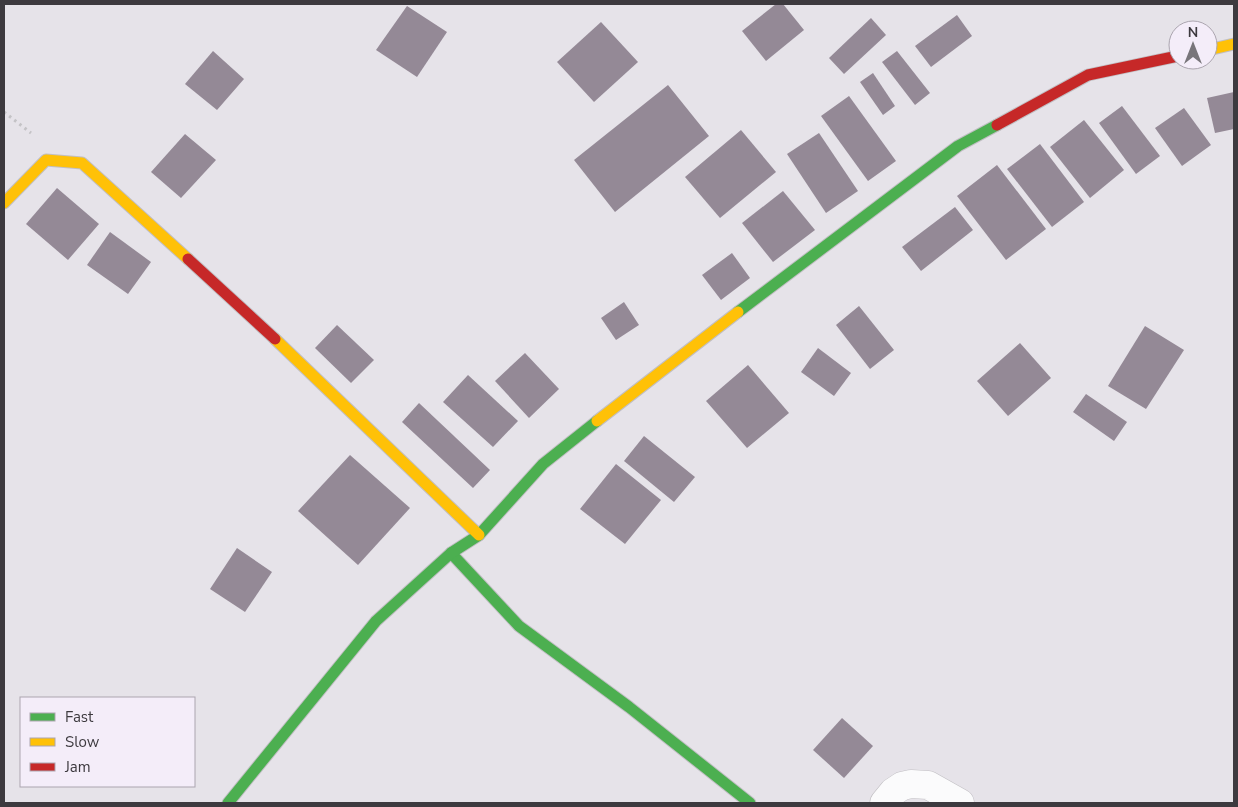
<svg xmlns="http://www.w3.org/2000/svg" width="1238" height="807" viewBox="0 0 1238 807" font-family="'Nunito Sans',sans-serif">
<style>
.building{fill:#948996}
.lines{fill:none;stroke-linecap:round;stroke-linejoin:round}
.street-casing{stroke:#c1bfc3;stroke-width:29}
.fast-casing{stroke:#c1bfc3;stroke-width:13}
.slow-casing{stroke:#c1bfc3;stroke-width:13}
.jam-casing{stroke:#c1bfc3;stroke-width:13}
.path{stroke:#c4c3c6;stroke-width:3;stroke-dasharray:2.5 4;stroke-linecap:butt}
.street{stroke:#fbfbfc;stroke-width:28}
.fast{stroke:#4caf50;stroke-width:11}
.slow{stroke:#ffc107;stroke-width:11}
.jam{stroke:#c62828;stroke-width:11}
</style>
<rect width="100%" height="100%" fill="#e6e3e9"/>
<g class="building">
<polygon points="776,4 783,4 804,30 766,61 742,31"/>
<polygon points="407,6 447,32 417,77 376,50"/>
<polygon points="957,15 972,36 931,67 915,46"/>
<polygon points="871,18 886,35 844,74 829,58"/>
<polygon points="601,22 638,62 594,102 557,62"/>
<polygon points="213,51 244,79 217,110 185,84"/>
<polygon points="897,51 930,93 915,105 882,62"/>
<polygon points="873,73 895,106 883,115 860,82"/>
<polygon points="668,85 709,136 615,212 574,160"/>
<polygon points="1234,92 1234,129 1215,133 1207,98"/>
<polygon points="849,96 896,161 868,181 821,116"/>
<polygon points="1122,106 1160,156 1136,174 1099,123"/>
<polygon points="1184,108 1211,145 1182,166 1155,128"/>
<polygon points="1084,120 1124,170 1090,198 1050,147"/>
<polygon points="741,130 776,172 720,218 685,177"/>
<polygon points="819,133 858,191 826,213 787,154"/>
<polygon points="185,134 216,160 181,198 151,172"/>
<polygon points="1040,144 1084,202 1052,227 1007,169"/>
<polygon points="997,165 1046,229 1006,260 957,196"/>
<polygon points="57,188 99,224 68,260 26,224"/>
<polygon points="783,191 815,230 773,262 742,223"/>
<polygon points="955,207 973,230 921,271 902,247"/>
<polygon points="110,232 151,262 128,294 87,265"/>
<polygon points="732,253 750,278 721,300 702,275"/>
<polygon points="624,302 639,325 616,340 601,318"/>
<polygon points="859,306 894,350 870,369 836,325"/>
<polygon points="337,325 374,360 351,383 315,348"/>
<polygon points="1145,326 1184,350 1146,409 1108,386"/>
<polygon points="1020,343 1051,378 1008,416 977,381"/>
<polygon points="818,348 851,373 834,396 801,372"/>
<polygon points="525,353 559,389 529,418 495,381"/>
<polygon points="748,365 789,413 747,448 706,401"/>
<polygon points="468,375 518,421 493,447 443,402"/>
<polygon points="1086,394 1127,422 1114,441 1073,412"/>
<polygon points="419,403 490,470 473,488 402,422"/>
<polygon points="644,436 695,477 674,502 624,461"/>
<polygon points="350,455 410,508 358,565 298,511"/>
<polygon points="616,464 661,500 625,544 580,509"/>
<polygon points="237,548 272,572 245,612 210,589"/>
<polygon points="842,718 873,746 844,778 813,750"/>
</g>
<g class="lines">
<g class="street-casing">
<polyline id="street" points="884,803 893,792 902,786 911,784 928,785 960,803"/>
</g>
<g class="fast-casing">
<g id="fast">
<polyline points="738,312 958,146 997,125"/>
<polyline points="451,553 519,626 629,707 750,803"/>
<polyline points="228,803 376,621 451,553 479,535 543,464 597,421"/>
</g>
</g>
<g class="slow-casing">
<g id="slow">
<polyline points="1208,50 1234,44"/>
<polyline points="4,203 46,160 82,163 188,259"/>
<polyline points="275,339 479,535"/>
<polyline points="597,421 738,312"/>
</g>
</g>
<g class="jam-casing">
<g id="jam">
<polyline points="997,125 1088,75 1178,56"/>
<polyline points="188,259 275,339"/>
</g>
</g>
<polyline class="path" points="4,112 31,133"/>
<use href="#street" class="street"/>
<use href="#fast" class="fast"/>
<use href="#slow" class="slow"/>
<use href="#jam" class="jam"/>
</g>
<rect width="1238" height="807" fill="none" stroke="#3d3a3f" stroke-width="10"/>
<rect x="20" y="697" width="175" height="90" fill="#f4edf9" stroke="#aba5af"/>
<rect x="30" y="713" width="25" height="8" fill="#4caf50" stroke="#aba5af"/>
<text x="65" y="722" font-size="15" fill="#3d3a3f">Fast</text>
<rect x="30" y="738" width="25" height="8" fill="#ffc107" stroke="#aba5af"/>
<text x="65" y="747" font-size="15" fill="#3d3a3f">Slow</text>
<rect x="30" y="763" width="25" height="8" fill="#c62828" stroke="#aba5af"/>
<text x="65" y="772" font-size="15" fill="#3d3a3f">Jam</text>
<g transform="translate(1193 45)"><circle r="24" fill="#f4edf9" stroke="#aba5af"/>
<path d="M0-4L9 19L0 12L-9 19Z" fill="#78757a"/>
<text y="-8" font-size="14" font-weight="bold" text-anchor="middle" fill="#3d3a3f">N</text>
</g>
</svg>
